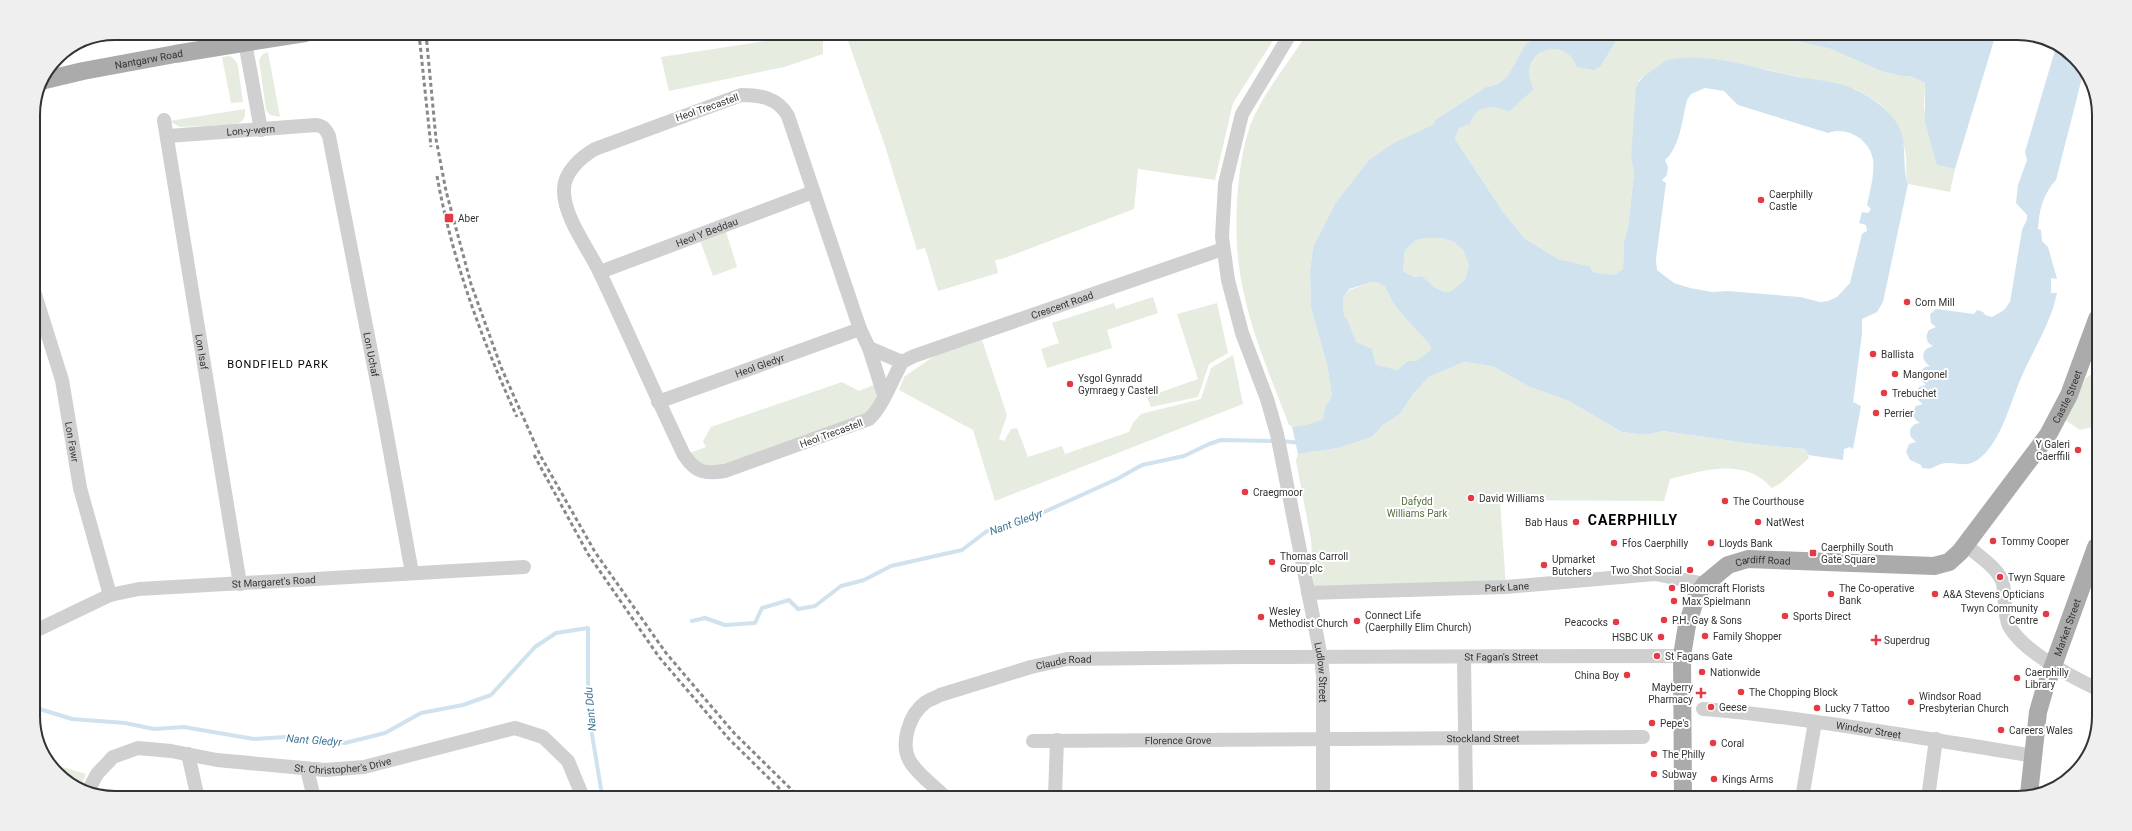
<svg xmlns="http://www.w3.org/2000/svg" width="2132" height="831" viewBox="0 0 2132 831" font-family="Roboto,sans-serif">
<style>
.green{fill:#e6ecdf}
.water{fill:#cfe2ee;fill-rule:evenodd}
.lines{fill:none;stroke-linecap:round;stroke-linejoin:round}
.stream{stroke:#cfe2ee;stroke-width:4}
.minor{stroke:#d0d0d0;stroke-width:14}
.major{stroke:#ababab;stroke-width:18}
.rail{stroke:#888;stroke-width:3;stroke-dasharray:4 3;stroke-linecap:butt}
.poi-dot{fill:#e63946;stroke:#fff;stroke-width:1.5}
.labels{text-anchor:middle;stroke-width:4;stroke-linejoin:round;paint-order:stroke}
.street-label{font-size:10px;fill:#333;stroke:#fff}
.poi-label{font-size:10px;fill:#333;stroke:#fff;text-anchor:start}
.park-label{font-size:10px;fill:#56703f;stroke:#fff}
.neighbourhood-label{font-size:11px;letter-spacing:1px;fill:#000;stroke:#fff}
.water-label{font-size:11px;font-style:italic;fill:#3f7597;stroke:#fff}
.district-label{font-size:14px;font-weight:bold;letter-spacing:1px;fill:#000;stroke:#fff}
.rim{fill:none;stroke:#333;stroke-width:2}
</style>
<rect width="100%" height="100%" fill="#fff"/>
<g class="green">
<polygon points="805,35 823,35 823,54 784,67 669,91 661,57"/>
<polygon points="846,35 1276,36 1233,103 1215,180 1138,169 1134,209 1002,259 995,260 998,273 938,291 925,248 917,250 885,146"/>
<path d="M1305 36H1539L1526 45 1507 77 1498 84 1486 87 1435 120 1433 125 1369 160 1336 202 1313 247 1310 271 1311 308 1327 365 1332 396 1325 407 1323 419C1314 423 1298 431 1289 425 1270 375 1248 326 1240 273 1236 248 1236 224 1237 200 1239 175 1242 150 1250 126 1263 92 1287 66 1305 36Z"/>
<path d="M1619 36 1780 37 1831 49 1881 71 1901 76 1913 77 1925 83 1924 108 1937 165 1955 169 1950 192 1908 184C1905 174 1907 166 1906 156 1905 144 1895 122 1888 112 1880 102 1866 95 1855 89L1750 66 1666 60 1658 69 1639 80 1631 157 1634 173 1628 227 1624 242 1623 269 1614 275 1593 272 1589 266 1558 259 1524 238 1503 212 1455 139 1459 128 1469 124C1476 104 1493 105 1509 112L1534 89C1517 56 1557 33 1575 62L1601 66Z"/>
<polygon points="268,52 280,117 270,115 266,110 259,60 263,54"/>
<polygon points="230,56 236,61 238,66 243,102 231,103 222,57"/>
<path d="M245 109C246 117 243 122 235 125L180 127 169 121Z"/>
<polygon points="724,225 737,267 713,276 698,235"/>
<polygon points="1428,238 1442,238 1454,242 1463,250 1469,265 1465,280 1451,291 1444,292 1434,287 1422,276 1414,277 1403,271 1405,250 1416,240"/>
<polygon points="1372,282 1379,283 1385,287 1392,301 1401,313 1430,345 1431,350 1417,362 1408,361 1397,370 1376,366 1372,349 1356,342 1349,323 1344,315 1343,298 1349,290"/>
<polygon points="1153,297 1158,313 1107,330 1112,348 1047,368 1041,349 1059,343 1052,323 1114,303 1116,309"/>
<polygon points="1217,303 1228,353 1209,364 1198,397 1151,407 1147,397 1198,379 1177,314"/>
<polygon points="982,340 1007,415 999,439 1004,441 1011,429 1017,428 1028,457 1062,446 1065,454 1129,432 1133,423 1141,414 1201,399 1211,368 1233,355 1243,404 995,501 973,430 899,390 904,377 934,356"/>
<path d="M1464 362 1492 366 1530 387 1569 401 1622 432 1646 435 1663 431 1760 445 1805 449 1809 458 1781 483 1772 488C1744 457 1705 470 1670 479L1664 501 1500 500 1506 587 1314 595 1311 539 1296 461 1298 454 1338 448 1372 437 1383 425 1400 414 1413 394 1429 377Z"/>
<polygon points="2095,372 2097,372 2097,426 2080,430 2065,420 2086,378"/>
<polygon points="842,382 859,391 881,382 880,409 712,473 684,455 706,447 703,441 711,427"/>
<polygon points="63,767 86,774 80,788 66,777"/>
</g>
<g class="water">
<path d="M1539 36H1565L1583 40 1586 36H1619L1601 66 1594 70 1577 67C1563 32 1515 53 1534 89L1509 112C1493 105 1476 104 1470 124L1459 128 1455 139 1503 212 1524 238 1558 259 1589 266 1593 272 1614 275 1623 269 1624 242 1628 227 1634 173 1631 157 1636 87C1641 75 1656 70 1666 60 1708 51 1753 68 1794 76 1814 80 1838 81 1856 90 1871 97 1887 108 1896 122 1909 141 1901 164 1908 184L1883 302 1877 312 1862 319V334L1853 402 1861 406 1853 449 1850 447 1844 449 1843 460 1808 455 1805 449 1760 445 1663 431 1646 435 1622 432 1569 401 1530 387 1492 366 1464 362 1429 377 1413 394 1400 414 1383 425 1372 437 1338 448 1298 454 1292 427 1307 425 1323 419 1325 407 1332 396 1327 365 1311 308 1310 271 1313 247 1336 202 1369 160 1394 143 1433 125 1435 120 1486 87 1498 84 1507 77 1526 44ZM1705 88 1724 91 1738 105 1828 133C1846 126 1869 139 1873 159 1875 172 1870 192 1867 205L1871 209 1868 213 1862 212 1859 223 1866 225 1867 231 1862 234 1850 283 1837 297 1828 301 1820 302 1800 297 1727 291 1712 292 1690 288 1674 283 1657 270 1656 259 1666 183 1662 180 1667 175 1668 167 1665 160C1680 147 1682 120 1687 100L1691 94ZM1428 238H1442L1454 242 1463 250 1469 265 1465 280 1451 291 1444 292 1434 287 1422 276 1414 277 1403 271 1405 250 1416 240ZM1372 282 1379 283 1385 287 1392 301 1401 313 1430 345 1431 350 1417 361H1408L1397 370 1376 365 1372 349 1356 342 1349 323 1344 315 1343 298 1349 289Z"/>
<polygon points="1780,37 1995,37 1955,169 1937,165 1925,122 1925,83 1913,77 1901,76 1881,71 1831,49"/>
<path d="M2056 47 2082 65 2084 70 2056 180C2043 194 2039 210 2038 229L2041 230 2042 241 2048 247 2057 279 2051 278V293H2057C2051 323 2033 350 2021 378 2010 403 2002 440 1980 458 1966 470 1954 460 1941 464 1932 467 1933 470 1922 468L1921 465 1910 460 1906 452 1909 444 1916 442 1911 437C1908 429 1912 424 1920 423 1913 419 1911 413 1916 406L1923 404C1916 400 1915 394 1919 387L1926 385 1921 380C1918 372 1922 367 1930 366 1923 362 1921 355 1926 349L1933 346C1926 343 1925 336 1929 330L1936 327 1931 323 1930 314 1936 309 1974 314 1977 310 1983 312 1985 315 1992 317 2004 310 2010 302 2022 230 2027 219V215L2016 203 2018 185 2027 160 2025 152Z"/>
</g>
<g class="lines">
<g class="stream">
<polyline points="1282,441 1301,443"/>
<polyline points="692,621 705,618 725,625 755,623 762,608 789,600 798,609 815,606 841,586 864,580 891,566 962,550 987,531 1033,517 1117,479 1142,465 1184,456 1209,444 1221,440 1275,441"/>
<polyline points="33,707 72,719 125,723 154,729 184,727 254,739 286,737 345,743 385,733 421,713 463,705 491,695 535,647 556,633 588,628 588,710 601,789"/>
</g>
<g class="minor">
<path id="s1" d="M1289 36 1242 114 1225 184 1222 237 1228 280 1242 333 1267 399 1277 434 1321 657 1323 677V796"/>
<polyline points="245,42 261,130"/>
<path d="M741 95C761 95 778 98 788 116L860 329 869 348 902 362C892 380 883 406 869 419L725 471C705 474 696 473 684 455 655 395 629 334 600 273 589 249 564 218 564 191 563 173 581 157 595 149Z"/>
<path id="s2" d="M164 120 240 584"/>
<path id="s3" d="M168 136 316 125C324 126 326 130 329 136L383 413 412 573"/>
<path id="s4" d="M600 272 813 192"/>
<path id="s5" d="M33 288 62 380 80 488 110 595"/>
<polyline points="869,348 884,395"/>
<path id="s6" d="M902 362 914 356 1223 249"/>
<path id="s7" d="M658 402 860 329"/>
<path d="M1966 545C1977 555 2000 569 2003 584 2006 598 2003 613 2009 626 2023 651 2070 676 2095 688"/>
<path id="s8" d="M1308 593 1506 587 1655 574 1705 584"/>
<path id="s9" d="M33 632 110 595 139 589 524 567"/>
<polyline points="1464,657 1466,797"/>
<path id="s10" d="M1703 709C1749 712 1794 719 1839 725 1904 735 1969 745 2034 756"/>
<path id="s11" d="M1033 741 1643 737"/>
<polyline points="188,754 197,794"/>
<polyline points="307,769 313,794"/>
<path id="s12" d="M87 793 97 774 113 757 138 748 171 751 217 760 325 770 364 767 515 728 543 737 568 761 582 795"/>
<path id="s13" d="M944 796C933 785 919 775 911 763 899 745 909 714 926 702 930 699 936 698 940 695L1031 667 1067 659 1242 657 1682 656"/>
<polyline points="1055,796 1057,740"/>
<polyline points="1802,798 1815,722"/>
<polyline points="1928,798 1936,739"/>
</g>
<g class="major">
<path id="s14" d="M41 81 83 71 175 54 305 33"/>
<path id="s15" d="M2029 794 2038 712 2044 691 2096 547"/>
<path id="s16" d="M1683 797 1682 656 1687 625 1697 595 1705 584 1728 565 1748 559 1934 566 1949 562 1960 552 2048 435 2069 395 2097 319"/>
</g>
<g class="rail">
<polyline points="419,34 431,147"/>
<polyline points="426,34 436,139 446,191 471,284 501,367 540,455 595,552 666,653 734,733 797,795"/>
<path d="M437 176C452 260 482 340 517 417"/>
<polyline points="534,455 588,554 659,657 729,739 786,795"/>
</g>
</g>
<g class="poi-dot">
<circle cx="1761" cy="200" r="4"/>
<rect x="444" y="213" width="10" height="10" rx="2"/>
<circle cx="1907" cy="302" r="4"/>
<circle cx="1873" cy="354" r="4"/>
<circle cx="1895" cy="374" r="4"/>
<circle cx="1070" cy="384" r="4"/>
<circle cx="1884" cy="393" r="4"/>
<circle cx="1876" cy="413" r="4"/>
<circle cx="2078" cy="450" r="4"/>
<circle cx="1245" cy="492" r="4"/>
<circle cx="1471" cy="498" r="4"/>
<circle cx="1725" cy="501" r="4"/>
<circle cx="1576" cy="522" r="4"/>
<circle cx="1758" cy="522" r="4"/>
<circle cx="1993" cy="541" r="4"/>
<circle cx="1614" cy="543" r="4"/>
<circle cx="1711" cy="543" r="4"/>
<rect x="1809" y="549" width="8" height="8" rx="2"/>
<circle cx="1272" cy="562" r="4"/>
<circle cx="1544" cy="565" r="4"/>
<circle cx="1690" cy="570" r="4"/>
<circle cx="2000" cy="577" r="4"/>
<circle cx="1672" cy="588" r="4"/>
<circle cx="1831" cy="594" r="4"/>
<circle cx="1935" cy="594" r="4"/>
<circle cx="1674" cy="601" r="4"/>
<circle cx="2046" cy="614" r="4"/>
<circle cx="1785" cy="616" r="4"/>
<circle cx="1261" cy="617" r="4"/>
<circle cx="1664" cy="620" r="4"/>
<circle cx="1357" cy="621" r="4"/>
<circle cx="1616" cy="622" r="4"/>
<circle cx="1705" cy="636" r="4"/>
<circle cx="1661" cy="637" r="4"/>
<path d="M1874 634h4v4h4v4h-4v4h-4v-4h-4v-4h4z"/>
<circle cx="1657" cy="656" r="4"/>
<circle cx="1702" cy="672" r="4"/>
<circle cx="1627" cy="675" r="4"/>
<circle cx="2017" cy="678" r="4"/>
<circle cx="1741" cy="692" r="4"/>
<path d="M1699 687h4v4h4v4h-4v4h-4v-4h-4v-4h4z"/>
<circle cx="1911" cy="702" r="4"/>
<circle cx="1711" cy="707" r="4"/>
<circle cx="1817" cy="708" r="4"/>
<circle cx="1652" cy="723" r="4"/>
<circle cx="2001" cy="730" r="4"/>
<circle cx="1713" cy="743" r="4"/>
<circle cx="1654" cy="754" r="4"/>
<circle cx="1654" cy="774" r="4"/>
<circle cx="1714" cy="779" r="4"/>
</g>
<g class="labels">
<g class="street-label">
<text dy="4" stroke="none"><textPath href="#s14" startOffset="110">Nantgarw Road</textPath></text>
<text transform="translate(707 107) rotate(-19)" y="4">Heol Trecastell</text>
<text dy="4" stroke="none"><textPath href="#s3" startOffset="83">Lon-y-wern</textPath></text>
<text dy="4" stroke="none"><textPath href="#s4" startOffset="114">Heol Y Beddau</textPath></text>
<text dy="4" stroke="none"><textPath href="#s6" startOffset="170">Crescent Road</textPath></text>
<text dy="4" stroke="none"><textPath href="#s2" startOffset="235">Lon Isaf</textPath></text>
<text dy="4" stroke="none"><textPath href="#s3" startOffset="389">Lon Uchaf</textPath></text>
<text dy="4" stroke="none"><textPath href="#s7" startOffset="108">Heol Gledyr</textPath></text>
<text dy="4" stroke="none"><textPath href="#s16" startOffset="674">Castle Street</textPath></text>
<text transform="translate(831 433) rotate(-20)" y="4">Heol Trecastell</text>
<text dy="4" stroke="none"><textPath href="#s5" startOffset="159">Lon Fawr</textPath></text>
<text dy="4" stroke="none"><textPath href="#s16" startOffset="283">Cardiff Road</textPath></text>
<text dy="4" stroke="none"><textPath href="#s9" startOffset="250">St Margaret's Road</textPath></text>
<text dy="4" stroke="none"><textPath href="#s8" startOffset="199">Park Lane</textPath></text>
<text dy="4" stroke="none"><textPath href="#s15" startOffset="172">Market Street</textPath></text>
<text dy="4" stroke="none"><textPath href="#s13" startOffset="697">St Fagan's Street</textPath></text>
<text dy="4" stroke="none"><textPath href="#s13" startOffset="259">Claude Road</textPath></text>
<text dy="4" stroke="none"><textPath href="#s1" startOffset="664">Ludlow Street</textPath></text>
<text dy="4" stroke="none"><textPath href="#s10" startOffset="167">Windsor Street</textPath></text>
<text dy="4" stroke="none"><textPath href="#s11" startOffset="450">Stockland Street</textPath></text>
<text dy="4" stroke="none"><textPath href="#s11" startOffset="145">Florence Grove</textPath></text>
<text dy="4" stroke="none"><textPath href="#s12" startOffset="278">St. Christopher's Drive</textPath></text>
</g>
<g class="poi-label">
<text x="1769" y="198">Caerphilly<tspan x="1769" dy="12">Castle</tspan></text>
<text x="458" y="222">Aber</text>
<text x="1915" y="306">Corn Mill</text>
<text x="1881" y="358">Ballista</text>
<text x="1903" y="378">Mangonel</text>
<text x="1078" y="382">Ysgol Gynradd<tspan x="1078" dy="12">Gymraeg y Castell</tspan></text>
<text x="1892" y="397">Trebuchet</text>
<text x="1884" y="417">Perrier</text>
<text x="2070" y="448" text-anchor="end">Y Galeri<tspan x="2070" dy="12">Caerffili</tspan></text>
<text x="1253" y="496">Craegmoor</text>
<text x="1479" y="502">David Williams</text>
<text x="1733" y="505">The Courthouse</text>
<text x="1568" y="526" text-anchor="end">Bab Haus</text>
<text x="1766" y="526">NatWest</text>
<text x="2001" y="545">Tommy Cooper</text>
<text x="1622" y="547">Ffos Caerphilly</text>
<text x="1719" y="547">Lloyds Bank</text>
<text x="1821" y="551">Caerphilly South<tspan x="1821" dy="12">Gate Square</tspan></text>
<text x="1280" y="560">Thomas Carroll<tspan x="1280" dy="12">Group plc</tspan></text>
<text x="1552" y="563">Upmarket<tspan x="1552" dy="12">Butchers</tspan></text>
<text x="1682" y="574" text-anchor="end">Two Shot Social</text>
<text x="2008" y="581">Twyn Square</text>
<text x="1680" y="592">Bloomcraft Florists</text>
<text x="1839" y="592">The Co-operative<tspan x="1839" dy="12">Bank</tspan></text>
<text x="1943" y="598">A&amp;A Stevens Opticians</text>
<text x="1682" y="605">Max Spielmann</text>
<text x="2038" y="612" text-anchor="end">Twyn Community<tspan x="2038" dy="12">Centre</tspan></text>
<text x="1269" y="615">Wesley<tspan x="1269" dy="12">Methodist Church</tspan></text>
<text x="1365" y="619">Connect Life<tspan x="1365" dy="12">(Caerphilly Elim Church)</tspan></text>
<text x="1793" y="620">Sports Direct</text>
<text x="1672" y="624">P.H. Gay &amp; Sons</text>
<text x="1608" y="626" text-anchor="end">Peacocks</text>
<text x="1713" y="640">Family Shopper</text>
<text x="1653" y="641" text-anchor="end">HSBC UK</text>
<text x="1884" y="644">Superdrug</text>
<text x="1665" y="660">St Fagans Gate</text>
<text x="1710" y="676">Nationwide</text>
<text x="2025" y="676">Caerphilly<tspan x="2025" dy="12">Library</tspan></text>
<text x="1619" y="679" text-anchor="end">China Boy</text>
<text x="1693" y="691" text-anchor="end">Mayberry<tspan x="1693" dy="12">Pharmacy</tspan></text>
<text x="1749" y="696">The Chopping Block</text>
<text x="1919" y="700">Windsor Road<tspan x="1919" dy="12">Presbyterian Church</tspan></text>
<text x="1719" y="711">Geese</text>
<text x="1825" y="712">Lucky 7 Tattoo</text>
<text x="1660" y="727">Pepe's</text>
<text x="2009" y="734">Careers Wales</text>
<text x="1721" y="747">Coral</text>
<text x="1662" y="758">The Philly</text>
<text x="1662" y="778">Subway</text>
<text x="1722" y="783">Kings Arms</text>
</g>
<g class="park-label">
<text x="1417" y="505">Dafydd<tspan x="1417" dy="12">Williams Park</tspan></text>
</g>
<g class="neighbourhood-label">
<text x="278" y="368">BONDFIELD PARK</text>
</g>
<g class="water-label">
<text transform="translate(1016 522) rotate(-20)" y="4">Nant Gledyr</text>
<text transform="translate(590 709) rotate(-95)" y="4">Nant Ddu</text>
<text transform="translate(314 740) rotate(4)" y="4">Nant Gledyr</text>
</g>
<g class="district-label">
<text x="1633" y="525">CAERPHILLY</text>
</g>
</g>
<path d="M0 0H2132V831H0ZM115 40H2017A75 75 0 0 1 2092 115V716A75 75 0 0 1 2017 791H115A75 75 0 0 1 40 716V115A75 75 0 0 1 115 40Z" fill="#efefef" fill-rule="evenodd"/>
<path class="rim" d="M115 40H2017A75 75 0 0 1 2092 115V716A75 75 0 0 1 2017 791H115A75 75 0 0 1 40 716V115A75 75 0 0 1 115 40Z"/>
</svg>
